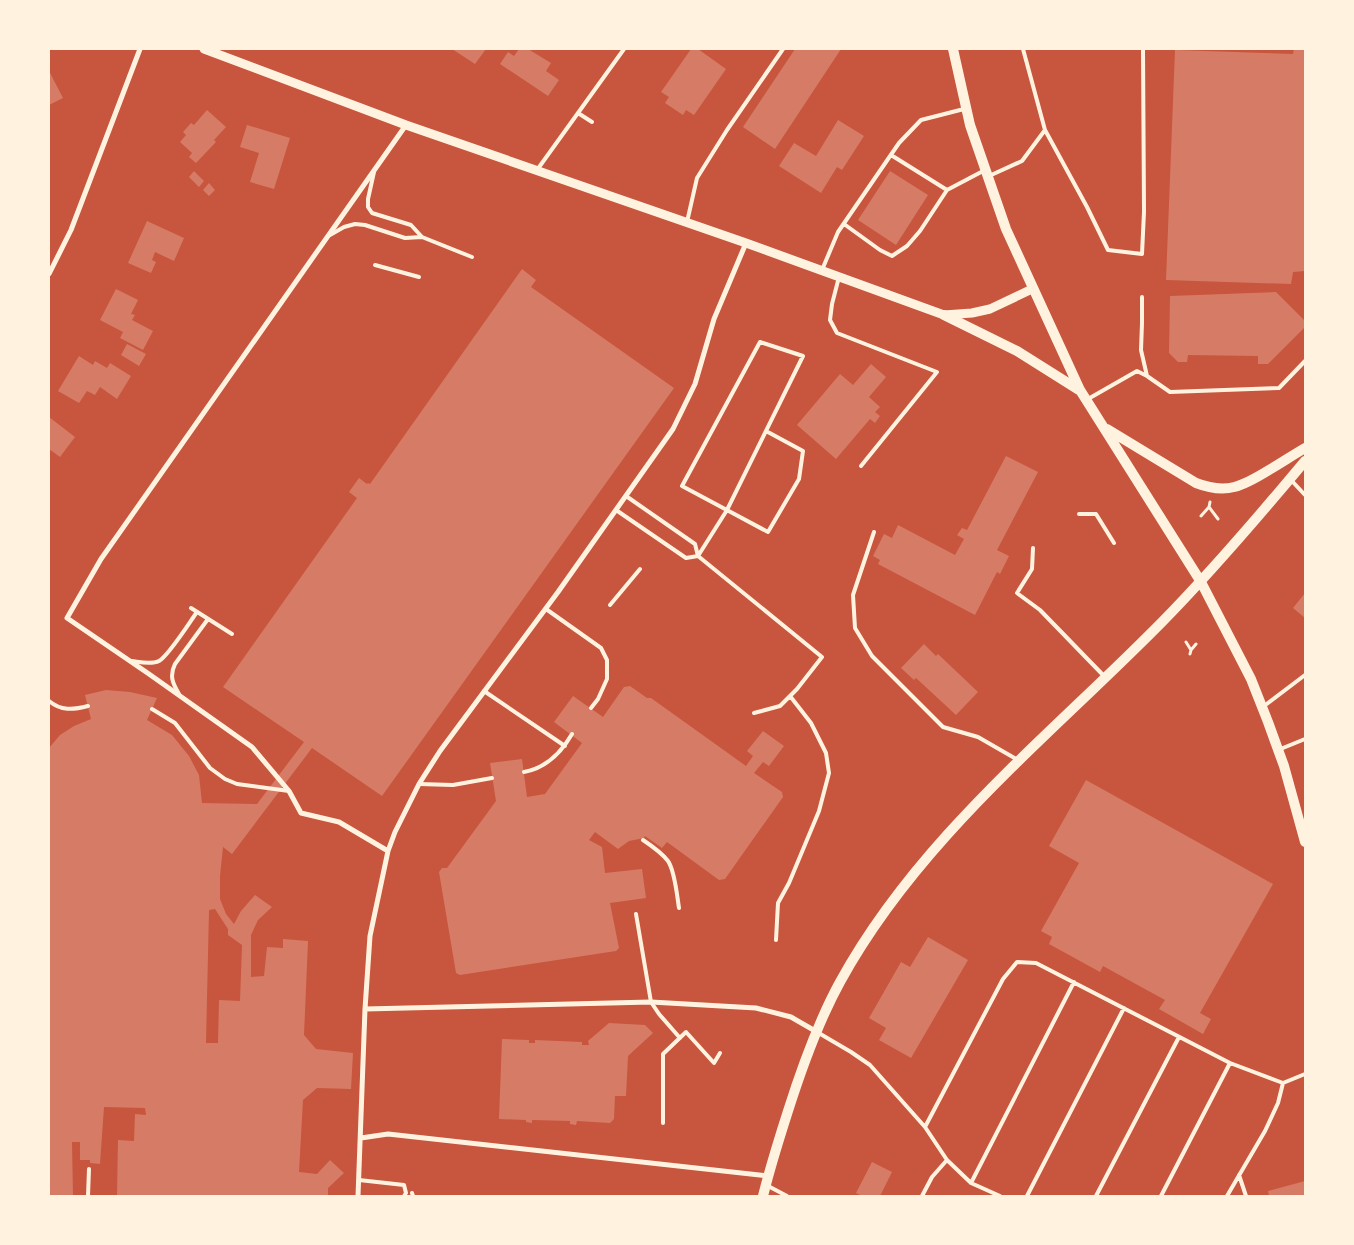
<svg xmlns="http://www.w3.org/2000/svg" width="1354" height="1245" viewBox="0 0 1354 1245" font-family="'Zilla Slab',serif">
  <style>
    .building { fill: #d67c66; fill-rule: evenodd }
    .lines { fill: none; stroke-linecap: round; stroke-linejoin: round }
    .path { stroke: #fff3e0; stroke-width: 3 }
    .service { stroke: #fff3e0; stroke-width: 4 }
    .minor { stroke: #fff3e0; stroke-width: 5 }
    .tertiary { stroke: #fff3e0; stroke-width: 9 }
    .secondary { stroke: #fff3e0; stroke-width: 10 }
  </style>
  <rect width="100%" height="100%" fill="#c8553d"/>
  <path class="building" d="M452,49H486L475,64Z
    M519,49H528L551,63L546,71L559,80L548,96L500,64L508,52L514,56Z
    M691,49H698L726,69L694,115L686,110L683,115L665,103L669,97L661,92Z
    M795,49H841L775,149L743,127Z
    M1294,49H1305V271L1293,272L1291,284L1166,280L1175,50L1293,54Z
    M49,71L63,98L49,105Z
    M207,110L226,127L214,140L216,142L196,163L189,157L192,153L180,142L186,135L183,132L191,123L194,125Z
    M838,120L864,136L842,170L837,167L821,193L779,166L794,143L816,156Z
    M247,125L290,138L274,189L250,182L259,153L240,147Z
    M194,171L204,181L199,187L189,177Z
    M890,171L928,195L896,245L858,220Z
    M209,183L215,190L209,196L203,190Z
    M147,221L184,238L174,261L155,252L152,260L156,262L151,273L128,263Z
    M522,269L536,280L531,287L674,388L382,796L312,748L232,854L223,847L220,876V899L226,914L234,924L241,911L255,895L272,907L258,920L251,935V977L264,976L267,947L283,948V939L308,941L304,1035L316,1049L353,1053L351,1089L317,1088L303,1100L299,1172L317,1174L330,1160L344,1173L328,1188V1196H117L118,1140L134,1141L135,1114L146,1115L145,1108L104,1107L100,1164L90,1163V1160H80V1142H72L73,1196H49V748L60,735L74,726L91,719L85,695L106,690L130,692L157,698L147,720L172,735L189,756L199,775L202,803L257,804L304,742L223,687L357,498L349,492L359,478L367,484L368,483L370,484ZM215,909L228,929V935L242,945L240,1001L219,1000L218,1043H206L209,910Z
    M116,289L138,300L131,314L135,315L132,320L153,331L143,350L120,338L123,332L100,320Z
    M1276,292L1305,321V327L1268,364H1258V356L1188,355L1187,362H1178L1169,353L1170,296Z
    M127,344L146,354L139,366L121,355Z
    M79,356L93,365L95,361L107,368L110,363L131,376L117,399L100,387L95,395L87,391L79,403L58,391Z
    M871,364L886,377L869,397L880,407L875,412L880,416L875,423L870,419L836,459L797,425L840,374L853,385Z
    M49,417L75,437L60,457L49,449Z
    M1006,456L1038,472L997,550L1009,556L1000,574L997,572L975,615L878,564L880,560L873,556L884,534L892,538L898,525L955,555L964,539L957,535L962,528L967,530Z
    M1305,593V618L1293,608Z
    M924,644L936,656L938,654L978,692L956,715L916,678L914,680L901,668Z
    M630,686L647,698H651L746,766L753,756L747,751L763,731L784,746L769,766L763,762L754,773L782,792L783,797L725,879L719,880L667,842L662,848L645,836L644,838L629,841L618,849L595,832L589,840L602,847L605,873L642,869L646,898L610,903L619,948L616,951L460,975L456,973L439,872L442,868H447L496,801L490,763L522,759L527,797L545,794L582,743L554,722L573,696L603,717L624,687Z
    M1086,780L1273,884L1200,1013L1211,1019L1203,1034L1159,1009L1165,1000L1103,966L1100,972L1049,944L1052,937L1041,931L1079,863L1049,846Z
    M928,937L968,960L911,1058L879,1040L886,1028L869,1018L901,962L910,967Z
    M609,1023L645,1025L653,1033L628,1056L626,1096H615L614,1119L610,1123L577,1121L576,1125L570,1124V1121L532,1120V1123L526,1122V1120L499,1119L502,1039L529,1040V1043H535V1040L582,1042V1045H589L588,1041Z
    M872,1162L892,1172L880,1196H862L856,1193Z
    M1305,1181V1196H1269L1268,1191Z"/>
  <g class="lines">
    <path class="path" d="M1210,502L1209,507L1218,519
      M1201,516L1209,507
      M1186,642L1191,650L1190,654
      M1191,650L1196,644"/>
    <path class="service" d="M1023,49L1045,130L1087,207L1108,250L1142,254L1144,212L1143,49
      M578,113L592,122
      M891,155L947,190
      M537,170L624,49
      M989,176L1022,161L1045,130
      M687,222L697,178L727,130L783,49
      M844,224L880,250L892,256L907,246L920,231L947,190L985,170
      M330,235L344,227L355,224L365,225L405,238L422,237L411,225L372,213L368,207V199L374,172
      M422,237L472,257
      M375,265L419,277
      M822,270L838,232L899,143L921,120L964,109
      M839,277L832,304L830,320L837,333L937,372L861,466
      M1142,297V323L1141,350L1147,376
      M1088,399L1137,371L1147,376L1170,392L1279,388L1305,361
      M1291,480L1305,495
      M626,496L695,544L698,556L822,657L797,689L780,706L754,713
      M616,510L686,558L698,556L727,510L803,356L760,342L682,486L768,532L799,479L803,451L766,431
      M1079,514H1096L1114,543
      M874,532L853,595L855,628L872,656L943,727L978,737L1018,760
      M1033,548L1032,569L1017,593L1040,610L1104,676
      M610,605L640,569
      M191,608L232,634
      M546,609L601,648L607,660V679L598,699L591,708
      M132,661C140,662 151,665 159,661C169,655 189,623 197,612
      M484,691L565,746
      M179,694C173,684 169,676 175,664L208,619
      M49,701C61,711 73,710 88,706
      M1264,706L1305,675
      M152,709L175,723L210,768L225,779L237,784L289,791
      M1278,750L1305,739
      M524,772C546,768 561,753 572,734
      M419,784L453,785L492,778
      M643,840C652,846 661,852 668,861C675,871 677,896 679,908
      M636,914L651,1002L659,1014L680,1038
      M776,940L778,903L789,883L819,811L829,773L826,753L811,723L790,696
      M817,1032L851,1052L870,1065L925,1127
      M663,1123V1054L686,1032L714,1063L720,1053
      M1239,1175L1246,1196
      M359,1180L404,1185L406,1193L404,1196
      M971,1183L1074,982
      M768,1186L787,1196
      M412,1193L413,1196
      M88,1196L89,1169
      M922,1196L932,1177L947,1160
      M1000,1196L971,1183L947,1160L925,1127L1003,979L1017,962L1036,963L1230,1063L1283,1083L1305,1074
      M1027,1196L1124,1008
      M1096,1196L1179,1037
      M1161,1196L1230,1063
      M1227,1196L1265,1131L1278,1103L1283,1083"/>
    <path class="minor" d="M49,274L71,230L140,49
      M388,851L339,822L301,813L289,791L252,747L149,674L67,618L101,559L406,125
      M365,1009L651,1002L756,1008L791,1017L817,1032
      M361,1138L388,1134L768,1176
      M358,1196L365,1009L370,936L388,851L395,832L419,784L440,751L558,592L673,429L695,384L714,319L746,243"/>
    <path class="tertiary" d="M204,49L406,125L746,243L944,315L972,313L990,309L1032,289"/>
    <path class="secondary" d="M953,49L970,125L1006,229L1080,390L1201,582L1251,679L1268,722L1284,766L1305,842
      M944,315L1017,351L1079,390
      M1107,429L1196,483C1227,495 1243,486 1269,470C1281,463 1293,455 1305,448
      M763,1196C770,1168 779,1139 788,1111C802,1067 818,1022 840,982C919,838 1050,736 1163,621C1213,570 1259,516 1305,461"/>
  </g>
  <rect width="1354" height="1245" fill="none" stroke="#fff3e0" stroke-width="100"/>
</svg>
